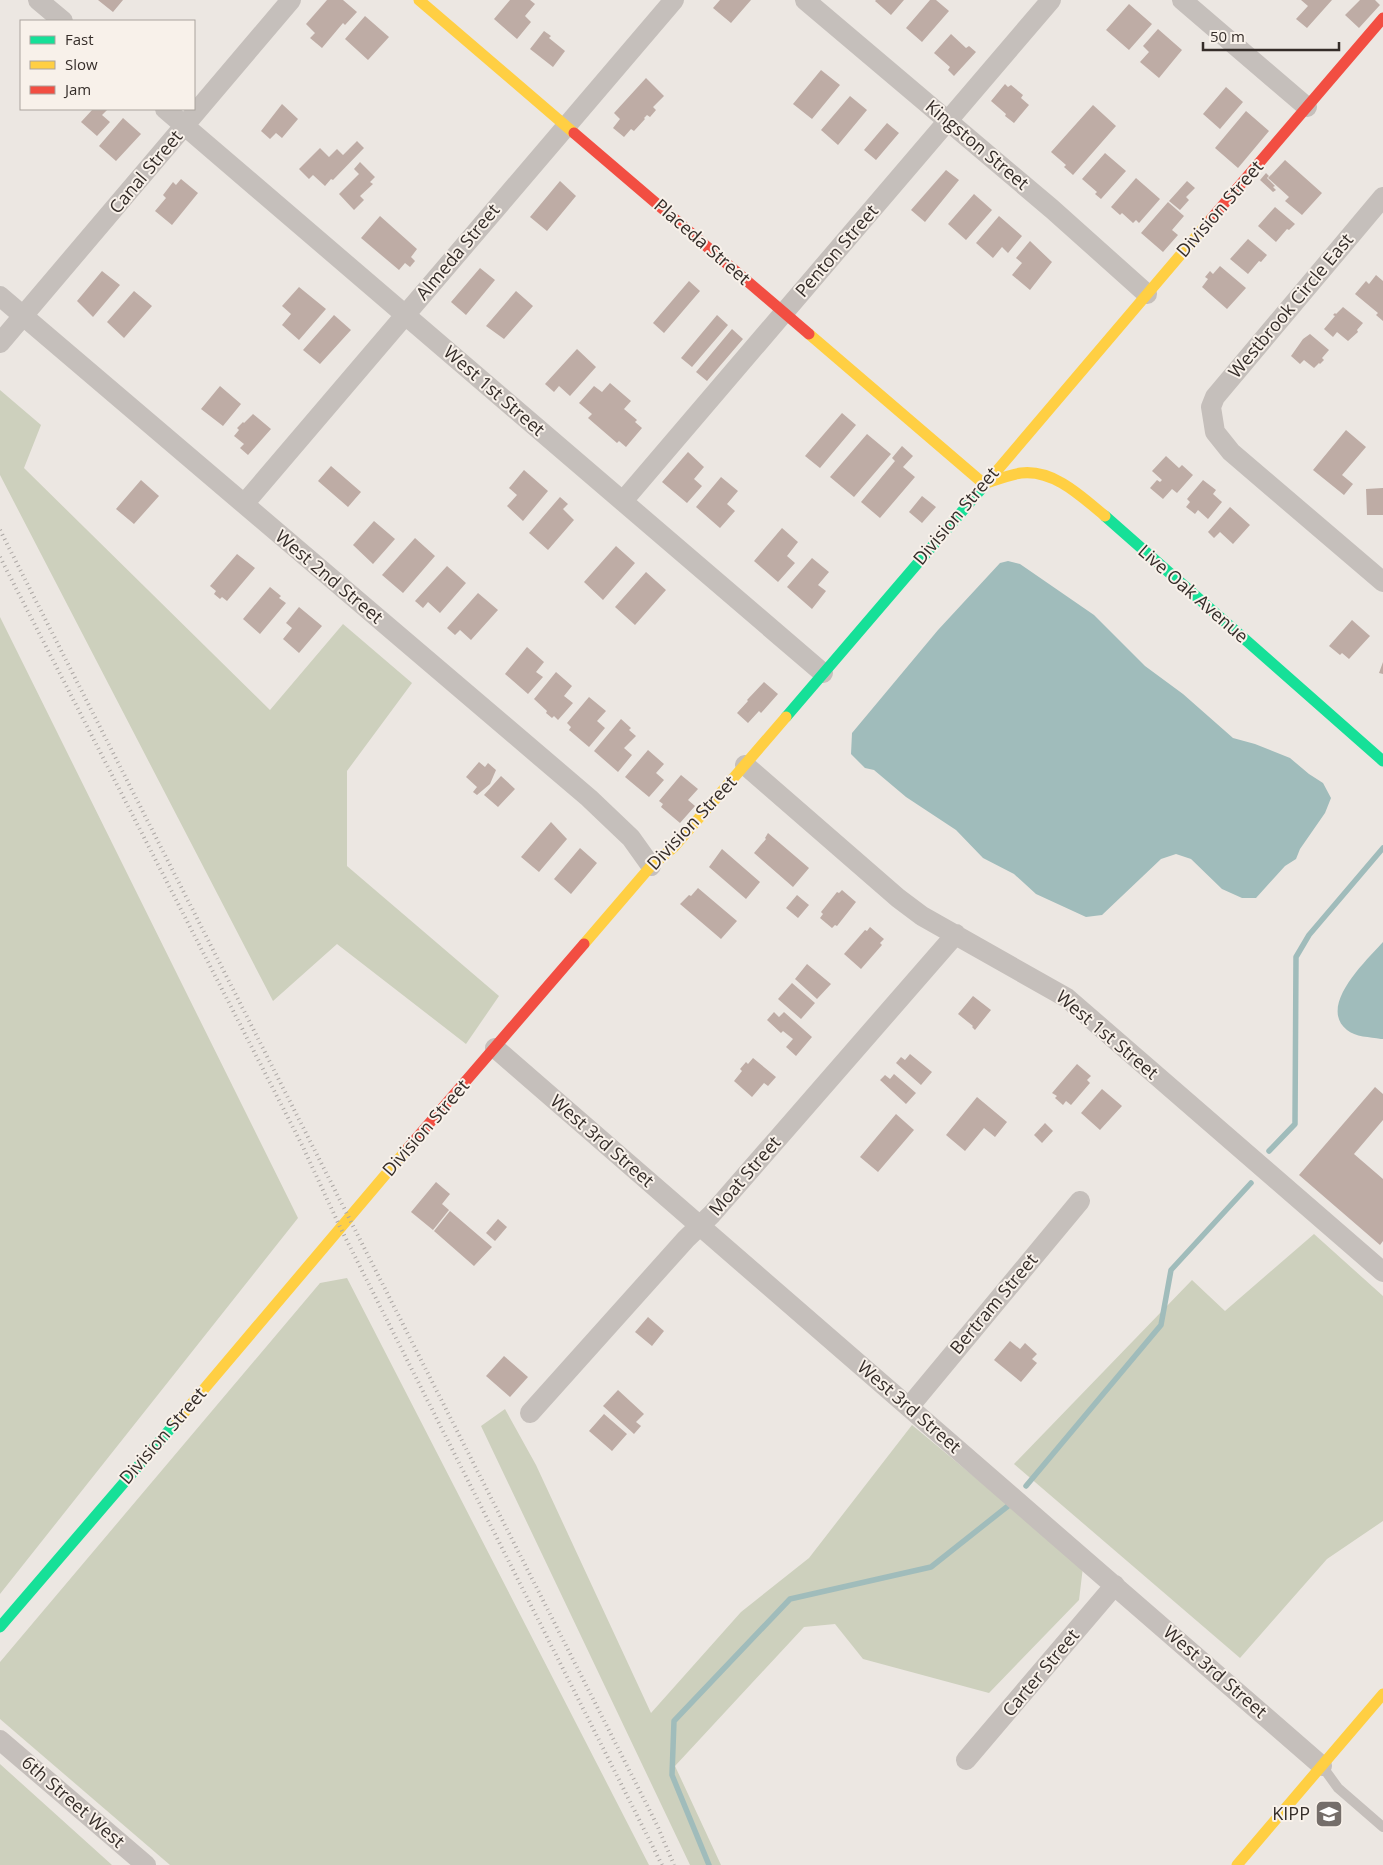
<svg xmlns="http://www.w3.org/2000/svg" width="1383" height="1865" viewBox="0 0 1383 1865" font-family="'Open Sans',sans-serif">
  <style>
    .green { fill: #cdd0bd }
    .water { fill: #a0bcbb }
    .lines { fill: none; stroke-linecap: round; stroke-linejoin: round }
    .stream { stroke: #a0bcbb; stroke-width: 5.5 }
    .building { fill: #beaca5 }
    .lane { stroke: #c5bfbb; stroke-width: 10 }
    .street { stroke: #c5bfbb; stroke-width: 20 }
    .fast { stroke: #16e098; stroke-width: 11 }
    .slow { stroke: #ffcf43; stroke-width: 11 }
    .jam { stroke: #f24e42; stroke-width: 11 }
    .rail { stroke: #ada8a5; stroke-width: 4; stroke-dasharray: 1 4; stroke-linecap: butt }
    .labels { text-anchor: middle; stroke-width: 4; stroke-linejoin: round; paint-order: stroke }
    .street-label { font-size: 18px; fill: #352d29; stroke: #f8f1ea }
    .poi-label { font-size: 18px; fill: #352d29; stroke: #f8f1ea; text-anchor: end }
  </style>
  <rect width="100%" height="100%" fill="#ece7e2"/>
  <path class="green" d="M0,390L41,425L24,468L270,710L343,624L412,683L347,771V866L499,996L466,1044L337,944L273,1001L0,475Z
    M0,617L298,1218L0,1594Z
    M1314,1234L1383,1296V1521L1327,1559L1240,1658L1014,1464L1192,1280L1225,1311Z
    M347,1278L649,1865H170L0,1719V1662L320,1283Z
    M505,1409L536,1465L651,1713L741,1612L809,1558L912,1425L1083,1567L1079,1600L989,1693L863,1659L835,1624L804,1627L675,1766L721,1865H690L481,1426Z
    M0,1764L112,1865H0Z"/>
  <path class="water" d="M1008,561L1020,564L1094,615L1145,666L1183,694L1233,738L1255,744L1290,758L1309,774L1323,783L1331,798L1325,813L1300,849L1296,859L1285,866L1256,898H1242L1222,889L1191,859L1176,854L1161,859L1102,915L1086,917L1036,894L1014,874L983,858L956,830L906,797L874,770L865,768L851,754L852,733L938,630L1000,563Z
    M1383,942V1039H1381C1370,1037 1355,1037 1347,1030C1317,1006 1367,960 1383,942Z"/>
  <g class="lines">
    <path class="stream" d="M1269,1151L1295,1124L1296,957L1309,935L1383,848
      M1026,1486L1161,1325L1171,1270L1251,1183
      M709,1865L672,1775L674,1721L790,1599L931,1567L1008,1506"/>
  </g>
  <path class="building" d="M98,0H123L113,12Z
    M327,0H343L357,12L345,25L343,23L322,48L310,38L315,33L306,24Z
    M510,0H530L535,4L525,16L531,22L517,39L494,19Z
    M720,0H751L731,23L713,8Z
    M876,0H904L891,15L875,1Z
    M930,0H936L949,11L922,42L906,28Z
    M1301,0H1332L1307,28L1296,19L1308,6Z
    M1360,0H1375L1380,5L1359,28L1345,15Z
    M1129,4L1152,24L1129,50L1106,30Z
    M365,16L389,37L368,60L345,39Z
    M1158,29L1182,50L1159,78L1140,62L1149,52L1143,46Z
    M544,31L551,36L549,38L565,51L553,67L530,49Z
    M951,34L966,48L969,46L976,52L954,76L948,70L950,67L934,53Z
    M821,70L840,85L812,119L793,104Z
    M646,78L664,96L653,107L656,110L650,117L647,115L644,118L645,119L634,131L631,129L624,137L613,128L620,119L614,113Z
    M1005,84L1008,87L1011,85L1023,95L1021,98L1029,105L1014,123L1005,116L1006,114L991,101Z
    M1226,87L1243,102L1220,129L1203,114Z
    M850,96L867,110L838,145L821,130Z
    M282,104L298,119L282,138L276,133L270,139L261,131Z
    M1093,105L1116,126L1073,175L1064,167L1066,165L1051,152Z
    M93,109H108L102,115L110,122L97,136L81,122Z
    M1246,111L1269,131L1238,168L1215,148Z
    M123,118L141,134L116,161L99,146Z
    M887,123L899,133L876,160L864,150Z
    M357,141L364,148L333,180L331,179L325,186L313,175L309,179L299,169L320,148L329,157L337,149L343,155Z
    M1105,153L1126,171L1101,199L1095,194L1097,192L1082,179Z
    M1285,160L1322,193L1302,215L1285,201L1289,197L1268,178Z
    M360,162L375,177L370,182L373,184L360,196L364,200L354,210L339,194L359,174L354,169Z
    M946,170L959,180L925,222L911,210Z
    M1266,173L1269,176L1267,178L1275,186L1273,187L1276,190L1273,192L1260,180Z
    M1136,178L1160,199L1139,223L1136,220L1133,223L1122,213L1120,215L1111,207Z
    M181,179L198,193L172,225L155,211L166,198L163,195L173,182L176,185Z
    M560,181L576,196L547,231L530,217Z
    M1187,181L1195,188L1186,197L1189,200L1180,210L1169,201Z
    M974,194L992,210L966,240L948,224Z
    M1168,202L1184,216L1172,230L1178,235L1163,252L1141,233Z
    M1275,207L1295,224L1289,230L1287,229L1276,242L1258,226Z
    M380,216L417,249L411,257L415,261L410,267L405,263L399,270L361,238Z
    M999,216L1022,236L1008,253L1002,247L993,258L976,243Z
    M1248,239L1267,255L1261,262L1259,261L1248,274L1230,259Z
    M1030,241L1052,262L1030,290L1012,275L1022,263L1016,258Z
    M1220,266L1246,288L1227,309L1202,287L1208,279L1205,277L1210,271L1213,274Z
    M480,268L495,280L466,315L451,302Z
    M102,271L120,285L93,317L77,301Z
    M1376,275L1383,281V321L1376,315L1378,313L1355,294L1366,281L1369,284Z
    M689,281L700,291L664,333L653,323Z
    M299,287L326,309L299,340L282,325L291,314L282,306Z
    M134,291L152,306L124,338L107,322Z
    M516,291L533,306L504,339L486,326Z
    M1343,307L1363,323L1357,330L1358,332L1348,341L1337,332L1333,337L1324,329L1335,316L1333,315L1335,313L1336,314Z
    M334,315L351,330L320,364L303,350Z
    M717,315L728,325L692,367L681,358Z
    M732,329L743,339L707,381L696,372Z
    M1310,334L1329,350L1322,358L1324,360L1320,364L1319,363L1314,368L1304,360L1300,364L1291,356L1303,339Z
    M577,349L596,367L570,396L559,386L554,392L545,384Z
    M610,383L631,401L624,409L637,420L635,422L642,428L626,447L619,441L617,443L588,418L592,414L579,403L594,386L602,392Z
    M220,386L241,404L223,426L201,409Z
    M842,413L856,425L820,468L805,456Z
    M253,414L271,429L248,455L240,448L244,444L234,436L239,430L237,428L243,422L244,423Z
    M1346,430L1366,447L1342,475L1353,484L1344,495L1313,470Z
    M867,434L891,454L854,497L830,477Z
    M902,446L913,456L903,467L915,477L880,518L861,502L895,461L892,458Z
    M688,452L704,467L694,479L702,486L687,503L662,482Z
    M1166,456L1179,468L1182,465L1193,475L1177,493L1172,489L1163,499L1150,488L1157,480L1160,482L1162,480L1152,471Z
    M331,466L361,492L348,507L318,481Z
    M524,470L548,491L523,521L507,506L517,495L509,488Z
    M721,477L738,491L727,504L735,511L720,528L696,507Z
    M141,480L159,496L134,524L116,509Z
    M1203,480L1216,490L1213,494L1222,502L1208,519L1198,510L1195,514L1186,507L1190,502L1187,499Z
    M1383,488V515H1367L1366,489Z
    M922,496L936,507L922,523L909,512Z
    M560,497L568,504L563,509L574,520L548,550L529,533Z
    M1230,507L1250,525L1233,544L1220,532L1214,538L1208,532Z
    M374,521L395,539L373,564L353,545Z
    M782,528L798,542L787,556L795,563L778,582L754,561Z
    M415,538L435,556L403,593L382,575Z
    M616,546L635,563L603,600L584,582Z
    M237,554L255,568L227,601L222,597L220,599L214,594L216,591L210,586Z
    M812,558L829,572L818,585L826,591L812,609L787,587Z
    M447,566L466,583L440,613L428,602L423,608L415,601Z
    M646,572L666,590L635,625L615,607Z
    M270,587L281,596L279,598L286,603L260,634L243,619Z
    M478,593L498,610L471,640L460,630L455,635L447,628Z
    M299,607L322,626L299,653L283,639L292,628L286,623Z
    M1352,620L1370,636L1349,659L1342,653L1340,655L1329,646Z
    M527,647L544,662L536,672L543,677L528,694L505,674Z
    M1383,662V674L1379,673Z
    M556,672L572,686L564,696L573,703L558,720L554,716L552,718L546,713L547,711L534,699Z
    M764,682L778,694L761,713L759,711L748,723L737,713L748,701L747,700Z
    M589,697L606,711L597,721L605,728L589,747L569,730L571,727L567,723Z
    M621,719L631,728L629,730L636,736L624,748L632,755L618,772L594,751Z
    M648,750L664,764L656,773L664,780L649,797L625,777Z
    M479,762L485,767L488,763L496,770L490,784L477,795L473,792L477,787L466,777Z
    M681,775L698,789L688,800L695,806L680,823L661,807L663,804L659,801Z
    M501,776L515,789L498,807L484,795Z
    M551,822L567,839L539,872L521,857Z
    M768,833L809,868L793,887L754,853L766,839L765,838Z
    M580,848L597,863L571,894L554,879Z
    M722,849L760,882L746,899L709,867Z
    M698,888L737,921L721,939L680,904L689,895L691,896Z
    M842,890L856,902L837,926L835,925L832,928L820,918L823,914L821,912L837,892L839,893Z
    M797,895L809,905L798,918L786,908Z
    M870,927L884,939L880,943L882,945L861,969L844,954L865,930L867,931Z
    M807,964L831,984L817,999L795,979Z
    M792,983L815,1003L801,1019L778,999Z
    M973,996L991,1010L975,1030L972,1027L973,1026L958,1014Z
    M774,1012L779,1017L784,1012L812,1037L796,1056L786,1047L793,1039L783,1031L781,1033L767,1020Z
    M910,1054L932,1072L921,1085L896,1063L901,1057L905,1060Z
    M753,1058L776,1077L768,1086L764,1083L752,1097L734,1081L742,1071L740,1069L746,1062L748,1064Z
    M1077,1064L1091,1076L1087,1080L1090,1083L1071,1105L1066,1101L1063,1105L1055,1098L1057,1096L1052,1093Z
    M894,1074L916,1093L906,1104L880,1080L885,1075L890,1079Z
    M1375,1087L1383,1094V1120L1354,1154L1383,1179V1241L1380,1245L1299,1175Z
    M1102,1089L1122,1106L1100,1130L1081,1113Z
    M977,1097L1007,1122L995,1137L984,1128L965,1151L946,1135Z
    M896,1114L914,1130L878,1172L860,1157Z
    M1045,1123L1053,1131L1042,1143L1034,1135Z
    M436,1182L450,1194L442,1204L449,1210L433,1230L411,1212Z
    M450,1211L492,1247L474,1266L434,1231Z
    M498,1219L507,1227L495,1241L486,1233Z
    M648,1317L664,1331L652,1346L635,1332Z
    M1010,1341L1020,1349L1025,1343L1037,1354L1032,1359L1037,1363L1021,1382L994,1360Z
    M504,1356L528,1377L510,1397L486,1376Z
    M618,1390L644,1414L636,1422L641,1426L634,1434L603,1406Z
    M604,1414L627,1434L612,1451L589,1431Z"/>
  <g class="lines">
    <path class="lane" d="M1322,1766L1338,1788L1383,1827"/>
    <path class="street" d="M38,0L63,21
      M805,0L1052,209L1147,294
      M1182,0L1307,107
      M165,109L823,673
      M1383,197L1215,397L1211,407L1215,432L1231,452L1383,582
      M0,296L589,798L631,838L651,866
      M0,343L291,0
      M623,501L1051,0
      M244,504L674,0
      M745,765L898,898L922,916L1067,998L1383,1272
      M495,1048L1322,1766
      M909,1407L1080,1201
      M530,1413L686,1239L712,1214L956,934
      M0,1740L146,1865
      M966,1760L1115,1585"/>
    <path class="fast" d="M1105,516L1383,761
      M786,717L989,480
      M0,1627L177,1421"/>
    <path class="slow" d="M419,0L574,133
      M809,334L984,484C996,480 1008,475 1021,473C1054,469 1082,497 1105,516
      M989,480L1211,219
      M584,944L651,866L674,847L786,717
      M177,1421L408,1148
      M1237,1865L1383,1694"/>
    <path class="jam" d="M574,133L809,334
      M1211,219L1383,18
      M408,1148L584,944"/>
    <path class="rail" d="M0,530L657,1825L674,1865
      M0,557L302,1145L340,1227L662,1865"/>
  </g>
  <defs>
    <g id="school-square" transform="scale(1.4375)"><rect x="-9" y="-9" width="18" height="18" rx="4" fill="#756e6a" stroke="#f8f1ea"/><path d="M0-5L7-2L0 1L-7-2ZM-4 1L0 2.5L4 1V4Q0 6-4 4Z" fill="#fff"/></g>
  </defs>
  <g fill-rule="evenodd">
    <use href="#school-square" x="1329" y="1814"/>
  </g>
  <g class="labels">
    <g class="street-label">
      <text transform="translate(977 145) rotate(40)" y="6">Kingston Street</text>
      <text transform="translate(146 172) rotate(-50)" y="6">Canal Street</text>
      <text transform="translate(1220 209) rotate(-49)" y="6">Division Street</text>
      <text transform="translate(702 242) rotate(41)" y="6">Placeda Street</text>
      <text transform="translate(837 251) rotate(-49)" y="6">Penton Street</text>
      <text transform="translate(458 252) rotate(-50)" y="6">Almeda Street</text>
      <text transform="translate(1291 306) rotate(-50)" y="6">Westbrook Circle East</text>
      <text transform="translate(494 391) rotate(41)" y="6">West 1st Street</text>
      <text transform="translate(956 516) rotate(-50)" y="6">Division Street</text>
      <text transform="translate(329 577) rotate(40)" y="6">West 2nd Street</text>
      <text transform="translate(1193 594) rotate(41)" y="6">Live Oak Avenue</text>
      <text transform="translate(692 823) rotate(-47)" y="6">Division Street</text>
      <text transform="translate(1107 1035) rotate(40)" y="6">West 1st Street</text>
      <text transform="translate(426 1128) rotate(-49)" y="6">Division Street</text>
      <text transform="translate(602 1141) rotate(41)" y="6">West 3rd Street</text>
      <text transform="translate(745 1176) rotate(-49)" y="6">Moat Street</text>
      <text transform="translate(994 1304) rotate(-50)" y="6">Bertram Street</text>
      <text transform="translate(909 1407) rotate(41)" y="6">West 3rd Street</text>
      <text transform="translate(163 1436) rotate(-49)" y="6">Division Street</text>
      <text transform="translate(1215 1672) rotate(41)" y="6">West 3rd Street</text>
      <text transform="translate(1041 1673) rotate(-50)" y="6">Carter Street</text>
      <text transform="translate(73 1802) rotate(41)" y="6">6th Street West</text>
    </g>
    <g class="poi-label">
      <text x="1310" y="1820">KIPP</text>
    </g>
  </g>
  <rect x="20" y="20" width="175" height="90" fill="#f8f1ea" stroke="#aaa39d"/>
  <rect x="30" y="36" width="25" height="8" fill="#16e098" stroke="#aaa39d"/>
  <text x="65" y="45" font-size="15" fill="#352d29">Fast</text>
  <rect x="30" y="61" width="25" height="8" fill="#ffcf43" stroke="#aaa39d"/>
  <text x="65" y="70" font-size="15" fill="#352d29">Slow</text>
  <rect x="30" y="86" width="25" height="8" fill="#f24e42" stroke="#aaa39d"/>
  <text x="65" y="95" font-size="15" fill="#352d29">Jam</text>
  <path d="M1203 42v8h136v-8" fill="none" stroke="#352d29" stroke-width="2.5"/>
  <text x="1210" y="42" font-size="15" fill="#352d29" stroke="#f8f1ea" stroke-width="4" paint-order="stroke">50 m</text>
</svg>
